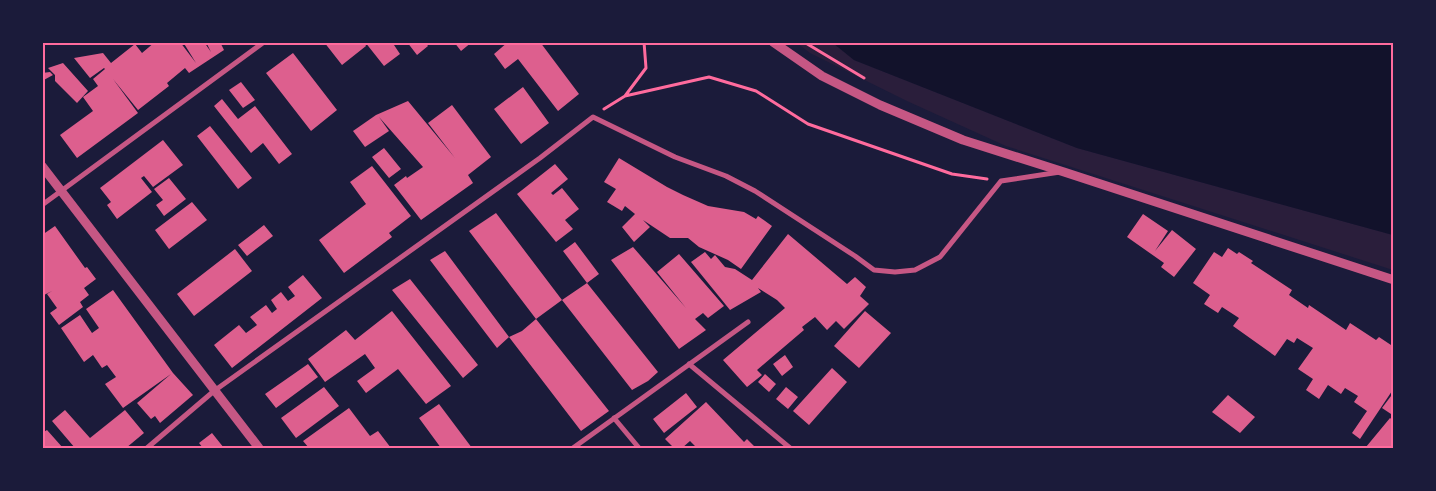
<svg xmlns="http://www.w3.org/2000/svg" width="1436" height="491" viewBox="0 0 1436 491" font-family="Poppins,sans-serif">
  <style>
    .green { fill: #2a1e3b }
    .water { fill: #12122b }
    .building { fill: #dd5f8e }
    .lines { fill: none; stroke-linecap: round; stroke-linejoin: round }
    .path { stroke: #ff6b9d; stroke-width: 3 }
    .minor { stroke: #c65784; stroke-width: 5 }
    .tertiary { stroke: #c65784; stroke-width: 9 }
    .neatline { fill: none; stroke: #ff6b9d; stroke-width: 2 }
  </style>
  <rect width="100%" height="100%" fill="#1b1b3a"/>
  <path class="green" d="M797,43H833L854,60L1077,148L1393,235V270L1006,146L907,101L810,53Z"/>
  <path class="water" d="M833,43H1393V235L1077,148L854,60Z"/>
  <path class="building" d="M155,42H165L167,45L171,42H180L196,63L183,42H204L211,52L206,42H220L224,50L189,73L185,68L167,83L169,86L138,110L113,79L138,113L77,158L60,135L93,111L83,97L98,86L93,79L105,69L104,68L90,78L74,58L103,53L111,63L135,44L142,53Z
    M324,42H364L366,46L342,65Z
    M365,42H392L400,54L384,66Z
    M407,42H425L428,46L417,55Z
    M454,42H472L461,51Z
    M508,42H540L579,94L558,111L518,59L505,69L494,54Z
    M293,53L337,110L311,131L266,73Z
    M63,63L88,91L77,103L55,81V75L48,68Z
    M50,72L53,75L42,81V73Z
    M241,82L255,100L243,108L229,90Z
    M523,87L549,123L521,144L494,109Z
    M222,99L238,119L255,106L292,154L279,164L263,143L251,153L214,106Z
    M408,101L455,158L428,123L452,105L491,157L468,175L473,183L421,220L394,185L406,176L407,178L423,167L379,117L389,131L365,147L353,131L376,115Z
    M210,126L252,178L238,189L197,136Z
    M163,140L183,165L153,187L144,176L141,178L152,192L117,219L107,205L111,202L100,188Z
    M384,148L401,169L389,178L372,157Z
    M619,158L667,187L683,195L708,206L744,212L756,219L758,216L772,226L741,269L728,260L699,247L688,238H670L643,220L650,227L634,242L622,227L635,214L625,206L622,211L607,202L616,189L604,182Z
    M555,164L568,179L551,193L553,195L562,188L579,209L565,220L573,229L556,242L517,194Z
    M372,166L411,216L389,233L392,237L344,273L319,240L366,204L350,182Z
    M169,178L186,199L164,216L156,205L163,200L154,189Z
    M192,202L207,220L169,249L155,230Z
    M496,213L562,300L536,319L469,231Z
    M1143,214L1168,231L1155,251L1172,230L1196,249L1174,277L1161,267L1164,263L1127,237Z
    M264,225L273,236L247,256L238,245Z
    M55,226L85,268L87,267L96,279L84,288L89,295L80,302L83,307L59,325L50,313L57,308L47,294L52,291L42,296V235Z
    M788,234L847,284L855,277L866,287L860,296L869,304L844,329L836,321L827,330L815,317L802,327L804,330L757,370L762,375L747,387L723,360L785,308L777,300L758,288L761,292L730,310L691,262L705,252L711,259L715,255L725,267L735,269L752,280Z
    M575,242L599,274L587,283L563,251Z
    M633,247L686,308L657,272L679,254L724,306L708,318L703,313L695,319L706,330L679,349L611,260Z
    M1228,248L1237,254L1239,252L1253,261L1251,263L1292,290L1289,295L1308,308L1309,305L1346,330L1350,323L1376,340L1379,337L1394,347V388L1360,439L1352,433L1367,411L1354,402L1358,396L1345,388L1341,394L1328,385L1319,399L1306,390L1313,379L1298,369L1313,348L1297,338L1294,343L1287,339L1275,356L1233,326L1239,318L1222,307L1218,313L1204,304L1210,295L1193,283L1214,252L1222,257Z
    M235,249L252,271L194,316L177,294Z
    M445,251L509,337L497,348L430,260Z
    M303,275L322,298L232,368L214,345L239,325L246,333L257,325L250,317L266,305L272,313L277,309L271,300L281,292L288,301L295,296L288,287Z
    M410,279L478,365L463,378L392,290Z
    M587,283L658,372L648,381L632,390L562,300Z
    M113,290L173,373L193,395L160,423L155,416L151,419L137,403L171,374L123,408L105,384L116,377L107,365L102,368L93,355L84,362L61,328L80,315L92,333L99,328L86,309Z
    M392,311L451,386L426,404L398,369L366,393L357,381L375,368L365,354L325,382L308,359L346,330L355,340Z
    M865,311L891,333L859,368L834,346Z
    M536,319L609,411L581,431L509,337L522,331Z
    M785,355L793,367L782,376L773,364Z
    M308,364L318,377L276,408L265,394Z
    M832,368L847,382L809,425L793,411Z
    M765,374L776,384L769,392L758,382Z
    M324,387L339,406L296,438L281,418Z
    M786,387L798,397L788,409L776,399Z
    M1394,392V416L1382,408Z
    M686,393L697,407L664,433L653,419Z
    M1228,395L1255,417L1240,433L1212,412Z
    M706,402L744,442L747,439L756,448H697L690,441L682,448H674L665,439Z
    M439,404L472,448H454L452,446L448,448H441L419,418Z
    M349,408L370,436L378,431L391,448H309L303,441Z
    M65,410L90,438L125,410L144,433L126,448H75L52,421Z
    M1390,418L1394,421V448H1367L1366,447Z
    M47,430L63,448H42V433Z
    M212,433L224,448H203L199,443Z"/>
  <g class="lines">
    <path class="path" d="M804,42L864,78
      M625,96L709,77L756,91L808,124L952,174L987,179
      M604,109L625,96L646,68L644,42"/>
    <path class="minor" d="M42,205L264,42
      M689,364L790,448
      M614,418L639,448
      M147,448L214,391L540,158L593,117L675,157L726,176L755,191L855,256L874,270L895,272L915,270L940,257L1001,181L1060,172
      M573,448L748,322"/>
    <path class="tertiary" d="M773,42L822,76L880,105L963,140L1064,172L1394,280
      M42,166L259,448"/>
  </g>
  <rect width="1436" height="491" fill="none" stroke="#1b1b3a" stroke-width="88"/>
  <rect x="44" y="44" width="1348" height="403" class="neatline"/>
</svg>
